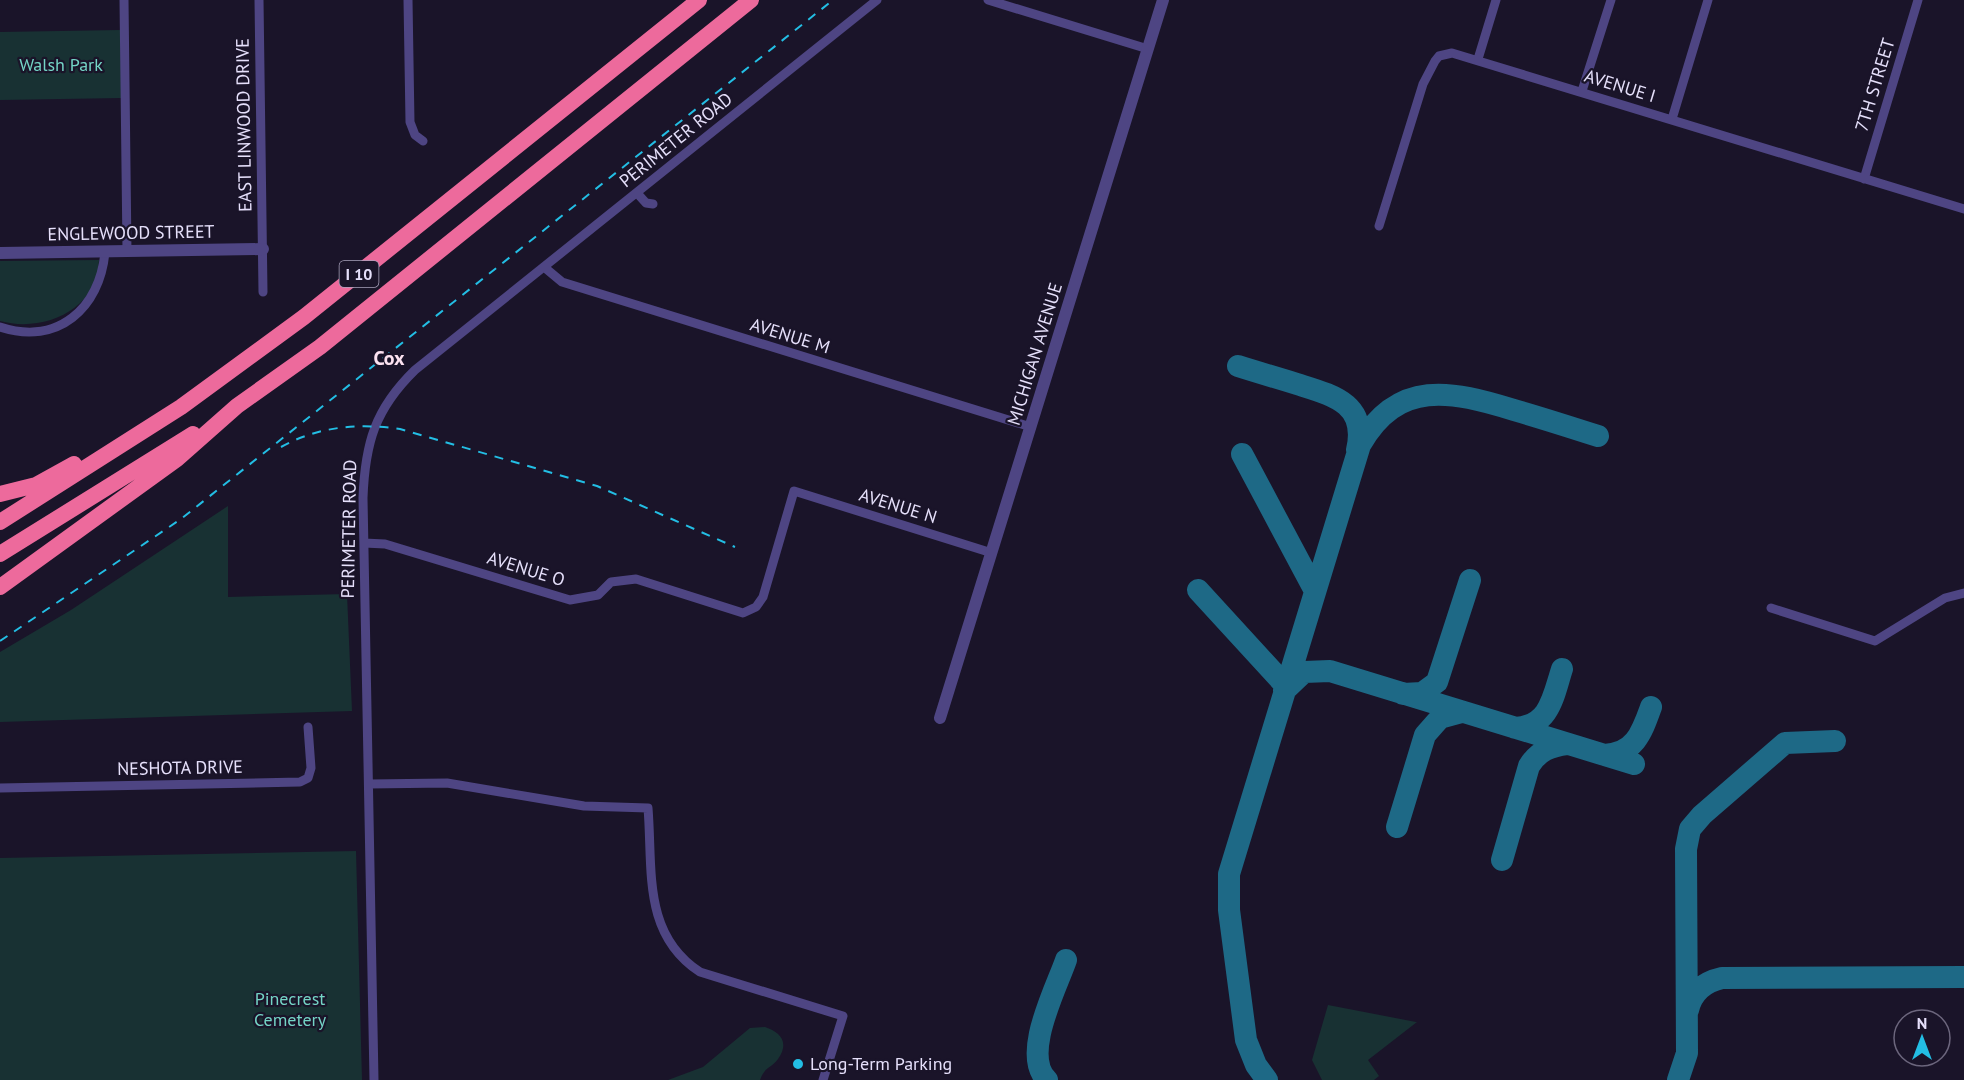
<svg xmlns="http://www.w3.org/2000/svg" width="1964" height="1080" viewBox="0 0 1964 1080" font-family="'PT Sans',sans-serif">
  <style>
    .green { fill: #183133 }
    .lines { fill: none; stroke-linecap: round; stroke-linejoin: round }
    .taxiway { stroke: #1e6986; stroke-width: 22 }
    .minor { stroke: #4e4583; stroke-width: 9 }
    .tertiary { stroke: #4e4583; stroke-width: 12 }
    .motorway { stroke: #ed6a9c; stroke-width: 16 }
    .rail { stroke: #23bee4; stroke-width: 2; stroke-dasharray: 9 8; stroke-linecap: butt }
    .poi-dot { fill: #23bee4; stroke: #1a1429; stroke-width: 2 }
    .labels { text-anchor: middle; stroke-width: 4.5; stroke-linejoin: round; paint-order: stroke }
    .shield { fill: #1a1429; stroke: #a9a3bc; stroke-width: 1.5 }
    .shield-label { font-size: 16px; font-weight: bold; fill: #e6e0fb }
    .park-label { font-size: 18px; fill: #74d4c6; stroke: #1a1429 }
    .street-label { font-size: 18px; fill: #e6e0fb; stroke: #1a1429 }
    .poi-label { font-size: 18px; fill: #e6e0fb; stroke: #1a1429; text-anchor: start }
    .neighbourhood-label { font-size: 20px; font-weight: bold; fill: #fce2f0; stroke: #1a1429 }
  </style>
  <rect width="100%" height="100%" fill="#1a1429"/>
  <path class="green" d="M120,30L122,98L0,100V32Z
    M99,260C98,310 43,333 0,321V261Z
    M228,506V597L347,594L352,711L0,722V652L71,610Z
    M356,851L362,1080H0V858Z
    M1328,1005L1416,1022H1417L1368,1060L1379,1076L1374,1080H1322L1312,1060Z
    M765,1027C780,1032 790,1042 778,1059C772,1068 765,1066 760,1080H668L703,1067L750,1028Z"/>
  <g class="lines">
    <path class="taxiway" d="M1238,366C1257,372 1277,378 1297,384C1332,395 1368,403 1357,450
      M1242,454L1314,589
      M1198,590L1285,685
      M1284,691L1304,672L1330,671L1634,764
      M1403,694L1422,693L1437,682L1470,580
      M1515,728C1550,726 1553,697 1562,669
      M1604,755C1635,754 1642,732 1651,707
      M1397,827L1425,735L1440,718L1462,712
      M1502,860L1529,766C1538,751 1551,746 1567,744
      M1688,1010C1692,992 1704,982 1722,978L1964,977
      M1047,1080C1021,1055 1056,989 1066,960
      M1267,1080L1256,1065L1246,1040L1229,910V874L1360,445C1398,378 1452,391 1514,410C1542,418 1570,427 1598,436
      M1678,1080L1687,1053L1686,849L1690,829L1702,815L1785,743L1835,741"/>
    <path class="minor" d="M124,0L127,251
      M259,0L263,292
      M408,0L410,122L415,135L423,141
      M988,0L1148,49
      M1478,59L1496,0
      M1582,91L1611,0
      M1672,119L1708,0
      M1864,179L1918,0
      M637,193L646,203L653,204
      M1379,226L1423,84L1435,61L1439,56L1452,53L1964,209
      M544,267L562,282L1031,427
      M0,327C58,346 100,308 105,252
      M364,543L385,544L570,600L598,595L611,582L636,579L743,613L756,607L763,597L794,491L992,553
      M1771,608L1875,641L1945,598L1964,593
      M369,784L447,783L584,806L648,808C653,870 642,934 700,972L843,1016L823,1080
      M0,788L300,782L308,778L311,768L308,727
      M374,1080L363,498C365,443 375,409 415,370L877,0"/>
    <path class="tertiary" d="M0,253L263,249
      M940,718L1163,0"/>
    <path class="motorway" d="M0,494L36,485L74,464
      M0,522L181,407L304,317L699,0
      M0,554L193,434
      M0,587L177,459L237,406L320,347L751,0"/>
    <path class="rail" d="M281,447C319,426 359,423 400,429L597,486L735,547
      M0,641L181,519L833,0"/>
  </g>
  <circle class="poi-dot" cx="798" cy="1064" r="6"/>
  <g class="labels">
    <rect class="shield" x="339.5" y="261" width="39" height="26" rx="4.5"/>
    <g class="shield-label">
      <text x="359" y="280">I 10</text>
    </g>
    <g class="park-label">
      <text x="61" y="71">Walsh Park</text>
      <text x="290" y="1005">Pinecrest<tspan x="290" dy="21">Cemetery</tspan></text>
    </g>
    <g class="street-label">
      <text transform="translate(1875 85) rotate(-73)" y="6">7TH STREET</text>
      <text transform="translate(1620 86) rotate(17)" y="6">AVENUE I</text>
      <text transform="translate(244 125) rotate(-91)" y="6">EAST LINWOOD DRIVE</text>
      <text transform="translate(676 140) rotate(-39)" y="6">PERIMETER ROAD</text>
      <text transform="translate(131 233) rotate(-1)" y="6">ENGLEWOOD STREET</text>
      <text transform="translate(790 336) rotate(17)" y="6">AVENUE M</text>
      <text transform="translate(1035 354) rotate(-73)" y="6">MICHIGAN AVENUE</text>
      <text transform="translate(898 506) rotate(17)" y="6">AVENUE N</text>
      <text transform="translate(349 529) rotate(-89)" y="6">PERIMETER ROAD</text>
      <text transform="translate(526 569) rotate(17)" y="6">AVENUE O</text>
      <text transform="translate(180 768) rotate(-1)" y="6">NESHOTA DRIVE</text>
    </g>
    <g class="poi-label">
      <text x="810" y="1070">Long-Term Parking</text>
    </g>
    <g class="neighbourhood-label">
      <text x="389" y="365">Cox</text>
    </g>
  </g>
  <g transform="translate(1922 1038)"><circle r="28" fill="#1a1429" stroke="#6c667d" stroke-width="1.5"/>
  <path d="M0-4.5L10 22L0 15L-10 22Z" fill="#23bee4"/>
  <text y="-9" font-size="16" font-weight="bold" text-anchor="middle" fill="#e6e0fb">N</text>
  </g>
</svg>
